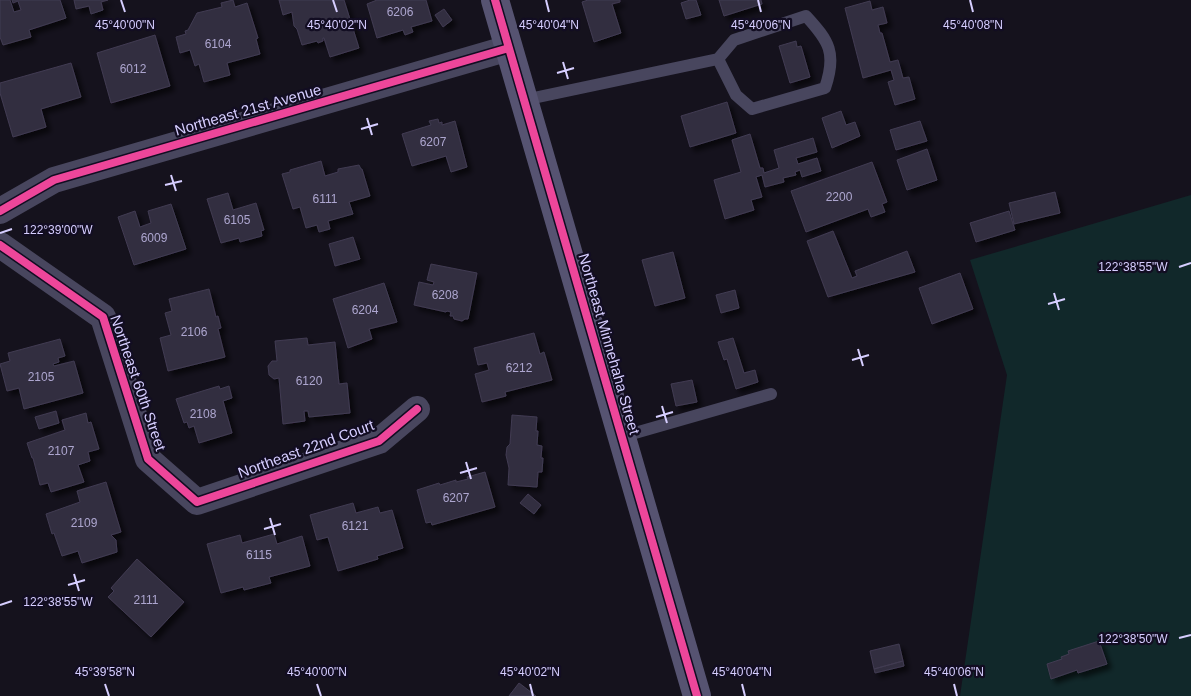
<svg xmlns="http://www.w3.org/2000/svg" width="1191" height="696" viewBox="0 0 1191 696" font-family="Arial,sans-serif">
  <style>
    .green { fill: #11282a }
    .building { fill: #332f40; stroke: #413b52; filter: url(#shadow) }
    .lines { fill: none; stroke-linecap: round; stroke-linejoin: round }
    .service { stroke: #48465e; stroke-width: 12 }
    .minor { stroke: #48465e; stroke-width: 26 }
    .secondary { stroke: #565371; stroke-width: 28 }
    .cycleway-casing { stroke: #120d22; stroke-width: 11 }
    .cycleway { stroke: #ed469a; stroke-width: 8 }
    .ticks { fill: none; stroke: #d6ceff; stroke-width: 2 }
    .labels { text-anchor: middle; stroke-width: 4.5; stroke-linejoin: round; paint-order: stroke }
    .number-label { font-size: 12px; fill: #ada6cf }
    .street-label { font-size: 15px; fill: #d6ceff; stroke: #120d22 }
    .ticks-label { font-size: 12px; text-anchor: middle; fill: #d6ceff; stroke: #120d22; stroke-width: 4.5; stroke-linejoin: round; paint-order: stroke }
  </style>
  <defs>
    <filter id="shadow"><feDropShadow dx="4.5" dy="4.5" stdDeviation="2.5" flood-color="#0009"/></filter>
  </defs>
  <rect width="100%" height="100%" fill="#15121d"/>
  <path class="green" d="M1191,195V696H960L1007,375L970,260Z"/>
  <path class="building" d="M0,0H10L14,12L21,10L18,1L13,3L12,0H60L66,18L29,30L31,37L3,45L0,37Z
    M74,0H108L101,2L103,10L91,14L89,6L76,9Z
    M233,0L235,7L247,3L258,38L256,39L260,54L227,63L230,75L204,82L199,64L195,66L190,50L180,53L176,37L186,34L185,31L188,30L197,13L222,7L221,3Z
    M279,0H344L359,48L330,57L324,38H323V41L318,43L317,41L302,45L297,29L294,26L292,12L283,15Z
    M377,0H426L432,21L411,27L413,32L405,35L403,30L377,38L367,4Z
    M588,0H620V2L612,4L621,33L594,42L582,2Z
    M690,0H696L701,15L686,19L681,3Z
    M719,0H761L762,4L724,16Z
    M870,1L872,10L883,7L887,23L878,25L880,33H882L890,62L898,60L903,78L909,77L915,99L895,105L888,82L894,80L891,70L863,78L845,8Z
    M444,9L452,20L443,27L435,15Z
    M155,35L170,86L111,103L97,53Z
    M796,41L797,47L801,46L810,77L790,83L779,46Z
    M71,63L81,97L41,109L46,127L13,137L0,93V83Z
    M727,102L736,133L690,147L681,116Z
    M841,111L846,125L855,122L860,136L832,148L822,118Z
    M438,119L439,123L442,122V125L455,121L467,167L451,172L446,156L412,166L402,134L431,125L429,121Z
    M920,121L927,141L896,150L890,130Z
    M750,134L760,168H763L764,173L779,168L774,150L813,138L817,152L796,158L798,164L817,158L821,171L802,177L800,170L795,172L796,175L783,178L784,182L765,187L762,175L756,177L762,197L751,200L754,210L725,219L714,180L741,172L732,140Z
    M927,149L937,180L907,190L897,160Z
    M321,161L325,176L338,172V169L359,165L361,169H362L370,196L349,202L353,214L328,221L330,229L319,232L317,225L306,228L300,207L293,209L282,174L290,172V170Z
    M872,162L887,202L882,204L885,212L871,217L868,209L806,232L791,191Z
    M1055,192L1060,213L1014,224L1009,203Z
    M228,193L233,210L256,203L264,230L261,231L262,236L240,242L239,238L221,243L207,199Z
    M171,204L186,249L134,265L118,217L135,211L140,227L151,223L148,211Z
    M1009,211L1015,230L976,242L970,223Z
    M833,231L852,278L857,276L855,271L907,251L915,272L828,297L807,241Z
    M353,237L360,259L335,266L329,244Z
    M673,252L685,298L655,306L642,260Z
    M431,264L477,273L468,319H465L462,321L454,319L453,316H450L451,312L447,311L446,312L414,305L419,282L433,285L434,282L427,280Z
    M960,273L973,309L932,324L919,288Z
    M384,283L397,322L369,329L372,339L348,348L333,299Z
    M209,289L216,317L218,316L221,328L218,329L225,357L168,371L160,338L171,335L165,313L172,311L169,299Z
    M735,290L739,308L721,313L716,295Z
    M534,333L540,354L544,352L552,380L505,392L506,396L482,402L475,374L489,370L487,363L478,365L474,348Z
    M307,338L308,345L335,342L339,384L347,383L350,413L309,417L308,411H304L305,421L283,424L279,378L274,379L269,375L268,366L272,361H277L275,341Z
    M733,338L744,373L755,370L758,382L736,389L727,359L724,360L718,342Z
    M60,339L65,356L58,358L59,362L53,364L54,366L74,361L83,393L24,409L19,388L7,391L0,364L10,361L8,353Z
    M692,380L697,402L676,406L671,384Z
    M219,386L220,389L229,386L232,398L223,401L232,433L199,443L194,426L189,428L187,422L184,423L176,399Z
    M56,411L59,423L39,429L35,417Z
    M86,413L88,423L91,422L99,449L88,452L90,461L78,465L84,482L51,492L48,483L40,485L33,458H32L27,443L65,430L62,420Z
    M512,415L537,417L536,431H538L537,445L542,446L541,458H543L542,472H538L537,487L508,485L509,468L506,455L507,447L510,444Z
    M485,472L495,507L432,525L431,522L426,523L417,490L439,483L440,485L456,480V482L468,479L467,477Z
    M106,482L121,532L111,535L116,540L117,552L82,563L78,551L62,556L54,533L52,534L46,514L80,502L77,491Z
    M528,494L541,505L534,514L520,503Z
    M353,503L356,513L378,507L380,513L392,510L403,548L377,556L378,559L338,571L328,537L317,540L310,515Z
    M274,534L277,544L302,536L310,566L269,577L271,583L244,590L243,587L221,593L207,544L240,535L242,543Z
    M137,559L184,602L151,637L108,597L114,591L111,588Z
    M1099,641L1107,664L1078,673L1077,670L1051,679L1047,664L1062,659L1061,657L1069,654L1068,651Z
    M899,644L903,661L874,669L870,651Z
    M903,661L904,666L875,673L874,669Z
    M519,683L536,696H509Z"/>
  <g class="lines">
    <path class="service" d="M806,16C829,41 837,53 825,88L752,109L736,95L718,59L734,40Z
      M524,100L718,59
      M621,437L771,394"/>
    <path class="minor" d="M0,211L54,180L509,48
      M0,245L103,317L148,459L197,502L379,441L417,409"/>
    <path class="secondary" d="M495,0L697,696"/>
    <g class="cycleway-casing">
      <path id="cycleway" d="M495,0L697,696
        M0,211L54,180L509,48
        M0,245L103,317L148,459L197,502L379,441L417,409"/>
    </g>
    <use href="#cycleway" class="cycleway"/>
  </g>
  <path class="ticks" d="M121,0L125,12M333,0L337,12M546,0L549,12M758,0L761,12M970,0L973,12M563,62L568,79M557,73L574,68M367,118L372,135M361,129L378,124M171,175L176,191M165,185L182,181M0,233L12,229M1179,267L1191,263M1054,293L1059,310M1048,304L1065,299M858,349L863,366M852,360L869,355M662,406L667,423M656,417L673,412M466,462L471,479M460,473L477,468M270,518L275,535M264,529L281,524M74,574L79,591M68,585L85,580M0,605L12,601M1179,638L1191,635M105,684L109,696M317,684L321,696M530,684L533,696M742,684L745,696M954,684L957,696"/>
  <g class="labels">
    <g class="number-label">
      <text x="400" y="16">6206</text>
      <text x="218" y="48">6104</text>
      <text x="133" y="73">6012</text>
      <text x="433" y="146">6207</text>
      <text x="839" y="201">2200</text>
      <text x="325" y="203">6111</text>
      <text x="237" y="224">6105</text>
      <text x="154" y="242">6009</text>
      <text x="445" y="299">6208</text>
      <text x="365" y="314">6204</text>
      <text x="194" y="336">2106</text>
      <text x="519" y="372">6212</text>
      <text x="41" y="381">2105</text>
      <text x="309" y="385">6120</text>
      <text x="203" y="418">2108</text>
      <text x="61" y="455">2107</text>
      <text x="456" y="502">6207</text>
      <text x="84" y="527">2109</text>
      <text x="355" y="530">6121</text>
      <text x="259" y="559">6115</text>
      <text x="146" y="604">2111</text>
    </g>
    <g class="street-label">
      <text transform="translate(248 110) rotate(-16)" y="5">Northeast 21st Avenue</text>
      <text transform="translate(609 344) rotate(74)" y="5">Northeast Minnehaha Street</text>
      <text transform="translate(138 383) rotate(71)" y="5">Northeast 60th Street</text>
      <text transform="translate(306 449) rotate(-20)" y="5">Northeast 22nd Court</text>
    </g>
  </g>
  <g class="ticks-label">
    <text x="125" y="29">45°40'00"N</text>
    <text x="337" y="29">45°40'02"N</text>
    <text x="549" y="29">45°40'04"N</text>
    <text x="761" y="29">45°40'06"N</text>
    <text x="973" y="29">45°40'08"N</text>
    <text x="58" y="234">122°39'00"W</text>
    <text x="1133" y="271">122°38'55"W</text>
    <text x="58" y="606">122°38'55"W</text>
    <text x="1133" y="643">122°38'50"W</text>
    <text x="105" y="676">45°39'58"N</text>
    <text x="317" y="676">45°40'00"N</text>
    <text x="530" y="676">45°40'02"N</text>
    <text x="742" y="676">45°40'04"N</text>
    <text x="954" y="676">45°40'06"N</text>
  </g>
</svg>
